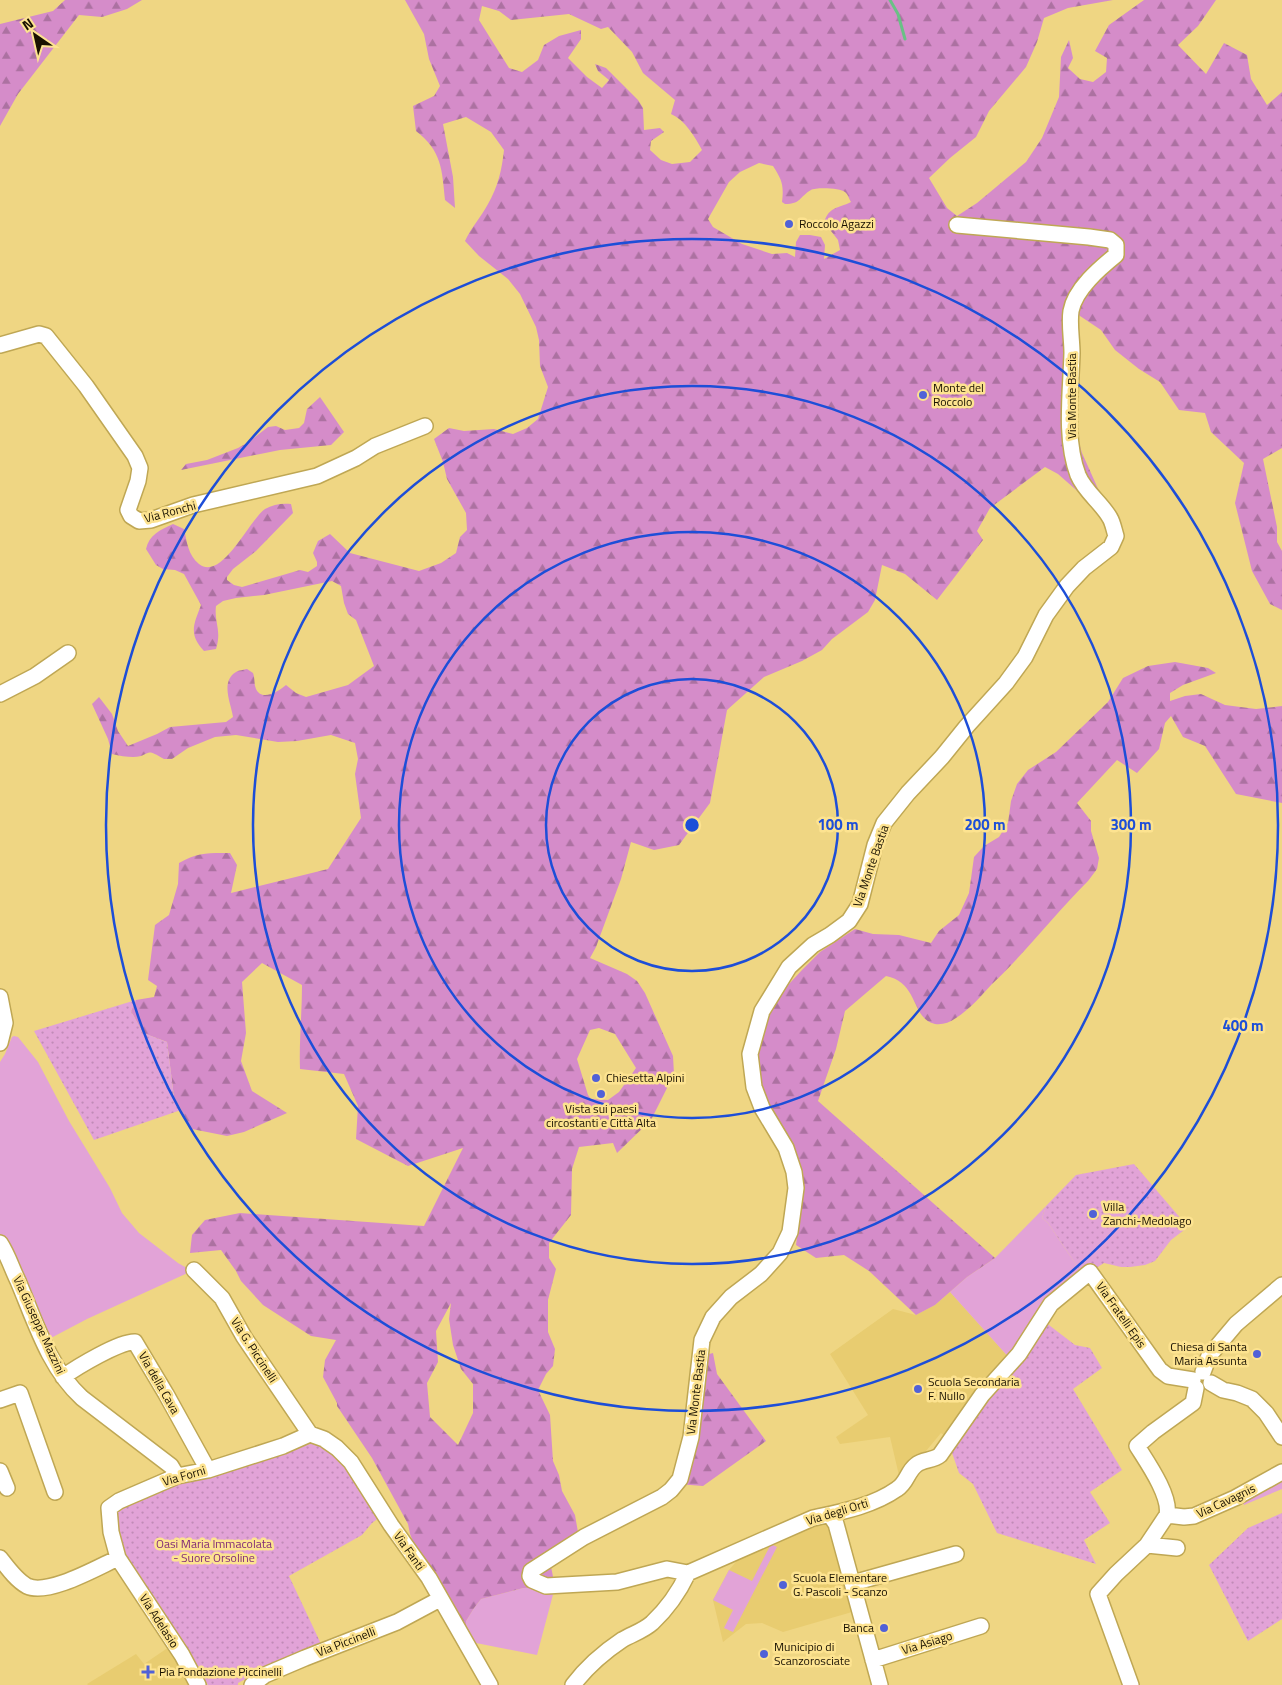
<svg xmlns="http://www.w3.org/2000/svg" width="1282" height="1685" viewBox="0 0 1282 1685" font-family="'Titillium Web',sans-serif">
  <style>
    .built { fill: #e8cc70 }
    .green { fill: #e2a3d7 }
    .forest { fill: url(#forest-firs); fill-rule: evenodd }
    .garden { fill: url(#garden-dots) }
    .lines { fill: none; stroke-linecap: round; stroke-linejoin: round }
    .stream { stroke: #6ac086; stroke-width: 3 }
    .minor-casing { stroke: #bfa754; stroke-width: 18 }
    .minor { stroke: #fff; stroke-width: 15 }
    .ring { fill: none; stroke: #1d4ed8; stroke-width: 2.5 }
    .poi-dot { fill: #5161d7; stroke: #fde390; stroke-width: 2 }
    .labels { text-anchor: middle; stroke-width: 5; stroke-linejoin: round; paint-order: stroke }
    .poi-label { font-size: 12px; fill: #191100; stroke: #fde390; text-anchor: start }
    .street-label { font-size: 12px; fill: #191100; stroke: #fde390 }
    .park-label { font-size: 12px; fill: #812b77; stroke: #fde390 }
    .centre { fill: #1d4ed8; stroke: #fde390; stroke-width: 2.5 }
    .ring-label { font-size: 15px; text-anchor: middle; font-weight: bold; fill: #1d4ed8; stroke: #fde390; stroke-width: 5; stroke-linejoin: round; paint-order: stroke }
  </style>
  <defs>
    <pattern id="forest-firs" width="22" height="20" patternUnits="userSpaceOnUse" patternTransform="scale(1.25)"><rect width="22" height="20" fill="#d58cc9"/><path d="M5 1l3.5 6h-7zM16 11l3.5 6h-7z" fill="#ac71a1"/></pattern>
    <pattern id="garden-dots" width="8" height="8" patternUnits="userSpaceOnUse" patternTransform="scale(1.25)"><rect width="8" height="8" fill="#e2a3d7"/><path d="M2 2h.1M6 6h.1" fill="none" stroke="#c18bb7" stroke-width="1.8" stroke-linecap="round"/></pattern>
  </defs>
  <rect width="100%" height="100%" fill="#efd683"/>
  <path class="built" d="M950,1292L1012,1361L948,1438L941,1433L926,1451L910,1458L901,1484L890,1437L840,1444L836,1437L868,1415L830,1354L893,1309L916,1315L935,1305Z
    M824,1520L831,1533L852,1612L783,1632L762,1623L746,1624L723,1642L713,1600L729,1570L746,1550Z
    M172,1645L197,1685H88L87,1684L136,1654L144,1664Z"/>
  <path class="green" d="M14,1036L18,1037L38,1062L69,1121L110,1188L122,1213L139,1233L178,1263L192,1271L87,1319L49,1339L0,1238V1062L5,1054L12,1037Z
    M1046,1206L1042,1218L1048,1223L1081,1272L1074,1285L1012,1361L950,1292L967,1277L995,1258Z
    M1282,1476V1489L1244,1505L1241,1499Z
    M771,1544L777,1547L733,1632L724,1628L733,1610L713,1600L729,1570L752,1581Z
    M555,1587L537,1655L476,1643L466,1633V1621L474,1608L481,1599L523,1588Z"/>
  <path class="forest" d="M65,0H142L127,9L102,17L79,15L18,94L0,126V24L53,11Z
    M405,0H1113L1068,8L1044,18L1037,42L1026,67L989,111L976,137L950,158L929,178L947,208L957,216L977,203L1026,162L1042,138L1059,97L1061,57L1069,40L1073,58L1068,68L1080,79L1093,82L1106,72L1107,58L1095,51L1109,25L1144,0H1216L1198,26L1178,45L1206,74L1224,43L1247,55L1251,79L1267,105L1282,92V448L1263,459L1277,527V542L1282,551V610L1270,604L1252,571L1235,503L1244,463L1211,432L1205,413L1179,410L1160,382L1139,369L1115,350L1101,330L1071,310L1063,389L1082,453L1108,511H1100L1058,474L1045,467L990,508L977,531L983,540L937,600L905,574L882,565L875,600L868,612L832,639L822,650L802,661L764,677L727,710L710,803L679,845L654,850L631,842L621,879L596,947L590,958L627,974L637,981L645,993L673,1056L674,1074L651,1120L617,1153L613,1143L579,1147L572,1169L571,1215L549,1243V1258L556,1269L548,1300V1332L555,1349L553,1366L546,1374L538,1390L550,1415L553,1461L559,1475L562,1491L575,1515L579,1538L549,1556L555,1587L523,1588L481,1599L474,1608L466,1621V1633L417,1552L410,1534L408,1524L372,1458L337,1406V1403L323,1377L325,1360L336,1340L311,1336L263,1305L241,1281L236,1271L221,1250L190,1253L192,1235L205,1220L240,1213L424,1226L463,1148L408,1166L356,1139L358,1106L344,1074L300,1069C299,1041 302,1013 302,985L262,963L242,982L246,1033L241,1061L252,1091L287,1113L244,1132L227,1136L192,1129L174,1097L167,1042L143,1033L131,1011L136,1000L154,997L157,986L148,980L155,925L169,915L178,884L179,863C198,852 209,853 230,853L237,865L231,893L328,869L361,818L355,774L358,759L355,743L331,735L297,741L278,742L236,735L215,737L188,748L172,759H164C143,746 152,756 133,757C127,757 119,756 112,754L108,739L92,704L99,697L112,714L118,731L128,746L157,734L170,727L226,722L233,717C231,703 220,682 236,672C239,670 244,670 247,669L253,673C255,678 254,685 256,689C262,702 279,691 286,685L296,693L306,697L348,685L374,666L356,620L348,614L344,603L341,586L332,581L264,595L236,598L223,601L216,606C214,623 222,630 216,649L204,651C188,634 194,624 201,605L184,574L175,570L163,569L156,565L146,549C149,535 160,530 173,524L184,529C187,542 188,555 199,564C222,582 249,520 265,509C273,504 283,503 291,504L293,513L256,551L233,569L227,577V580L234,585L242,587L300,570L308,572L317,566V562L313,553L318,541L330,534L350,553L419,571L441,563L456,553L460,537L467,530L466,513L447,479L443,462L434,439L449,428L464,431L494,429L513,434L527,428L538,419L548,387L540,366L539,340L536,327L520,294L508,279L479,256L465,241C471,228 481,217 488,204C498,187 502,169 504,150L491,132L466,117L443,124L453,177L455,208L445,200C442,170 442,151 416,131L413,106L434,96L440,86L429,59L424,34ZM482,6L499,11L511,20L569,14L601,29L608,27L632,52L643,73L675,100L671,114C685,120 695,137 702,150L690,162L672,164L661,160L650,150L651,141L664,132L660,128L644,130L643,108L638,100L606,68L595,64L598,71L609,80L602,88L587,77L568,58L581,39V30L559,36L544,45L538,60L522,72L509,68L479,20ZM759,163L773,166C782,180 784,185 782,202L785,204C801,204 799,197 811,190C816,187 841,188 845,192C848,194 849,199 851,202C837,209 830,206 824,222L838,240L840,250L824,259L825,245L821,237L810,235H800L796,242L795,257L787,253L772,254L742,244L713,227L708,219L729,182L740,172ZM599,1028L615,1034L636,1068L619,1092L608,1100L591,1099L588,1095L577,1059L590,1030ZM451,1303L449,1319L453,1345L461,1369L473,1384V1413L458,1445L430,1417L427,1383L438,1362L436,1331Z
    M320,397L344,432L331,445L280,450L181,470L186,464L207,460L238,448L247,443L268,427L276,426L285,430L299,428L304,423L307,409Z
    M1175,662L1208,668L1216,673L1183,685L1170,693V701L1185,696L1201,694L1225,705L1256,709L1282,706V803L1236,794L1205,746L1183,737L1171,716L1165,723L1159,749L1137,773L1117,760L1077,803L1091,821V831L1099,858L1097,869L1088,881C1055,914 1026,952 992,984C981,996 970,1009 956,1018C949,1023 942,1025 935,1024C911,1019 919,982 886,976L845,1011L836,1049L818,1101L995,1258L967,1277L935,1305L916,1315L869,1271L844,1255L816,1258L796,1245L803,1193L801,1167L791,1154L762,1091L756,1037L776,998L802,970L820,952L855,929L873,934L899,935L931,943L939,931L959,915L969,893L974,857L984,846L999,837L1008,823L1011,801L1017,784L1028,770L1056,752L1108,702L1123,678L1148,666Z
    M713,1353L717,1374L766,1441L703,1486L677,1484L686,1435L695,1358Z"/>
  <path class="garden" d="M136,1000L131,1011L143,1033L167,1042L174,1097L181,1110L94,1140L34,1031Z
    M1134,1164L1188,1227L1171,1240L1155,1261L1145,1265L1130,1267H1121L1104,1263L1090,1272H1081L1048,1223L1042,1218L1046,1206L1076,1175Z
    M1045,1322L1075,1345L1090,1348L1102,1368L1073,1389L1122,1470L1090,1492L1110,1523L1084,1540L1096,1564L997,1533L973,1484L959,1473L950,1447Z
    M321,1441L334,1450L380,1517L372,1523L362,1535L289,1576L322,1646L257,1673L238,1683V1685H208L121,1554L114,1515C140,1495 162,1489 193,1479C235,1464 278,1453 321,1441Z
    M1282,1513V1619L1248,1641L1209,1565L1248,1528Z"/>
  <g class="lines">
    <path class="stream" d="M890,0L898,14L905,39"/>
    <g class="minor-casing">
      <path id="minor" d="M957,225L1089,237L1110,240L1116,245V255C1100,268 1075,289 1071,311C1069,324 1072,340 1072,353C1071,391 1064,438 1078,475C1085,492 1101,502 1110,518C1113,523 1114,530 1116,536L1111,547L1084,568L1067,586L1046,615L1025,657L1006,683L967,726L942,757L908,793L884,823L875,845L860,904L849,921L830,935L813,945L789,967L762,1011L750,1054L754,1087L762,1108L786,1148L794,1172L796,1188L790,1232L780,1253L761,1274L731,1297L713,1317L702,1340L691,1437L680,1479L671,1490L662,1497L584,1537L531,1571L530,1576L532,1580L546,1586L617,1582L667,1569L688,1573L813,1518C841,1512 873,1506 897,1489C907,1483 907,1472 916,1465C923,1459 933,1461 940,1455L982,1395L1019,1354L1051,1304L1090,1272L1160,1370L1168,1376L1193,1380
        M0,345L39,334L46,336L86,386L135,456L140,468L138,481L128,510L131,516L139,521L151,520L193,505L317,476L356,458L375,446L425,426
        M0,694L35,676L68,653
        M0,997L5,1023L0,1043
        M0,1243C8,1255 12,1269 18,1281C35,1321 49,1368 82,1398L171,1466L177,1476
        M194,1270L222,1298L244,1337L310,1434
        M1203,1372L1209,1356L1236,1324L1282,1285
        M63,1377C77,1367 120,1341 135,1342L166,1394L208,1470
        M1211,1383L1223,1390L1237,1393L1252,1399L1266,1413L1282,1437
        M0,1400L20,1393L55,1492
        M310,1434L324,1439L337,1448L351,1462L391,1525L429,1578L490,1685
        M0,1471L7,1488
        M830,1515L836,1524L880,1685
        M1167,1515L1184,1517L1194,1516L1235,1498L1282,1472
        M1147,1545L1177,1548
        M0,1558C7,1567 16,1580 27,1586C48,1596 98,1567 118,1558
        M853,1583L956,1554
        M873,1660L981,1626
        M198,1685L182,1655L118,1558L111,1532L109,1508L119,1501L177,1476L208,1470L283,1446L310,1434
        M252,1685L265,1675L305,1658L397,1622L440,1599
        M573,1685C586,1668 604,1652 622,1640C632,1634 643,1631 652,1623C668,1608 679,1592 688,1573
        M1131,1685L1098,1594L1116,1574L1147,1545L1167,1515C1171,1496 1147,1462 1137,1446L1153,1432L1193,1403L1196,1388"/>
    </g>
    <use href="#minor" class="minor"/>
  </g>
  <g class="ring">
    <circle cx="692" cy="825" r="146"/>
    <circle cx="692" cy="825" r="293"/>
    <circle cx="692" cy="825" r="439"/>
    <circle cx="692" cy="825" r="586"/>
  </g>
  <g class="poi-dot">
    <circle cx="789" cy="224" r="5"/>
    <circle cx="923" cy="395" r="5"/>
    <circle cx="596" cy="1078" r="5"/>
    <circle cx="601" cy="1094" r="5"/>
    <circle cx="1093" cy="1214" r="5"/>
    <circle cx="1257" cy="1354" r="5"/>
    <circle cx="918" cy="1389" r="5"/>
    <circle cx="783" cy="1585" r="5"/>
    <circle cx="884" cy="1628" r="5"/>
    <circle cx="764" cy="1654" r="5"/>
    <path d="M145.5 1664.5h5v5h5v5h-5v5h-5v-5h-5v-5h5z"/>
  </g>
  <g class="labels">
    <g class="poi-label">
      <text x="799" y="228">Roccolo Agazzi</text>
      <text x="933" y="392">Monte del<tspan x="933" dy="14">Roccolo</tspan></text>
      <text x="606" y="1082">Chiesetta Alpini</text>
      <text x="601" y="1113" text-anchor="middle">Vista sui paesi<tspan x="601" dy="14">circostanti e Città Alta</tspan></text>
      <text x="1103" y="1211">Villa<tspan x="1103" dy="14">Zanchi-Medolago</tspan></text>
      <text x="1247" y="1351" text-anchor="end">Chiesa di Santa<tspan x="1247" dy="14">Maria Assunta</tspan></text>
      <text x="928" y="1386">Scuola Secondaria<tspan x="928" dy="14">F. Nullo</tspan></text>
      <text x="793" y="1582">Scuola Elementare<tspan x="793" dy="14">G. Pascoli - Scanzo</tspan></text>
      <text x="874" y="1632" text-anchor="end">Banca</text>
      <text x="774" y="1651">Municipio di<tspan x="774" dy="14">Scanzorosciate</tspan></text>
      <text x="159" y="1676">Pia Fondazione Piccinelli</text>
    </g>
    <g class="street-label">
      <text transform="translate(1072 396) rotate(-90)" y="4">Via Monte Bastia</text>
      <text transform="translate(170 512) rotate(-15)" y="4">Via Ronchi</text>
      <text transform="translate(871 866) rotate(-71)" y="4">Via Monte Bastia</text>
      <text transform="translate(1121 1315) rotate(55)" y="4">Via Fratelli Epis</text>
      <text transform="translate(39 1325) rotate(65)" y="4">Via Giuseppe Mazzini</text>
      <text transform="translate(254 1350) rotate(57)" y="4">Via G. Piccinelli</text>
      <text transform="translate(159 1383) rotate(60)" y="4">Via della Cava</text>
      <text transform="translate(696 1392) rotate(-83)" y="4">Via Monte Bastia</text>
      <text transform="translate(184 1476) rotate(-16)" y="4">Via Forni</text>
      <text transform="translate(1226 1501) rotate(-25)" y="4">Via Cavagnis</text>
      <text transform="translate(837 1512) rotate(-17)" y="4">Via degli Orti</text>
      <text transform="translate(409 1551) rotate(55)" y="4">Via Fanti</text>
      <text transform="translate(159 1621) rotate(57)" y="4">Via Adelasio</text>
      <text transform="translate(346 1642) rotate(-21)" y="4">Via Piccinelli</text>
      <text transform="translate(927 1643) rotate(-17)" y="4">Via Asiago</text>
    </g>
    <g class="park-label">
      <text x="214" y="1548">Oasi Maria Immacolata<tspan x="214" dy="14">- Suore Orsoline</tspan></text>
    </g>
  </g>
  <circle cx="692" cy="825" r="8" class="centre"/>
  <g class="ring-label">
    <text x="838" y="830">100 m</text>
    <text x="985" y="830">200 m</text>
    <text x="1131" y="830">300 m</text>
    <text x="1243" y="1031">400 m</text>
  </g>
  <g transform="translate(35 35) rotate(326)" stroke="#fde390" stroke-width="4" paint-order="stroke">
  <path d="M0-4L9 19L0 12L-9 19Z" fill="#191100"/>
  <text y="-8" font-size="14" font-weight="bold" text-anchor="middle" fill="#191100">N</text>
  </g>
</svg>
